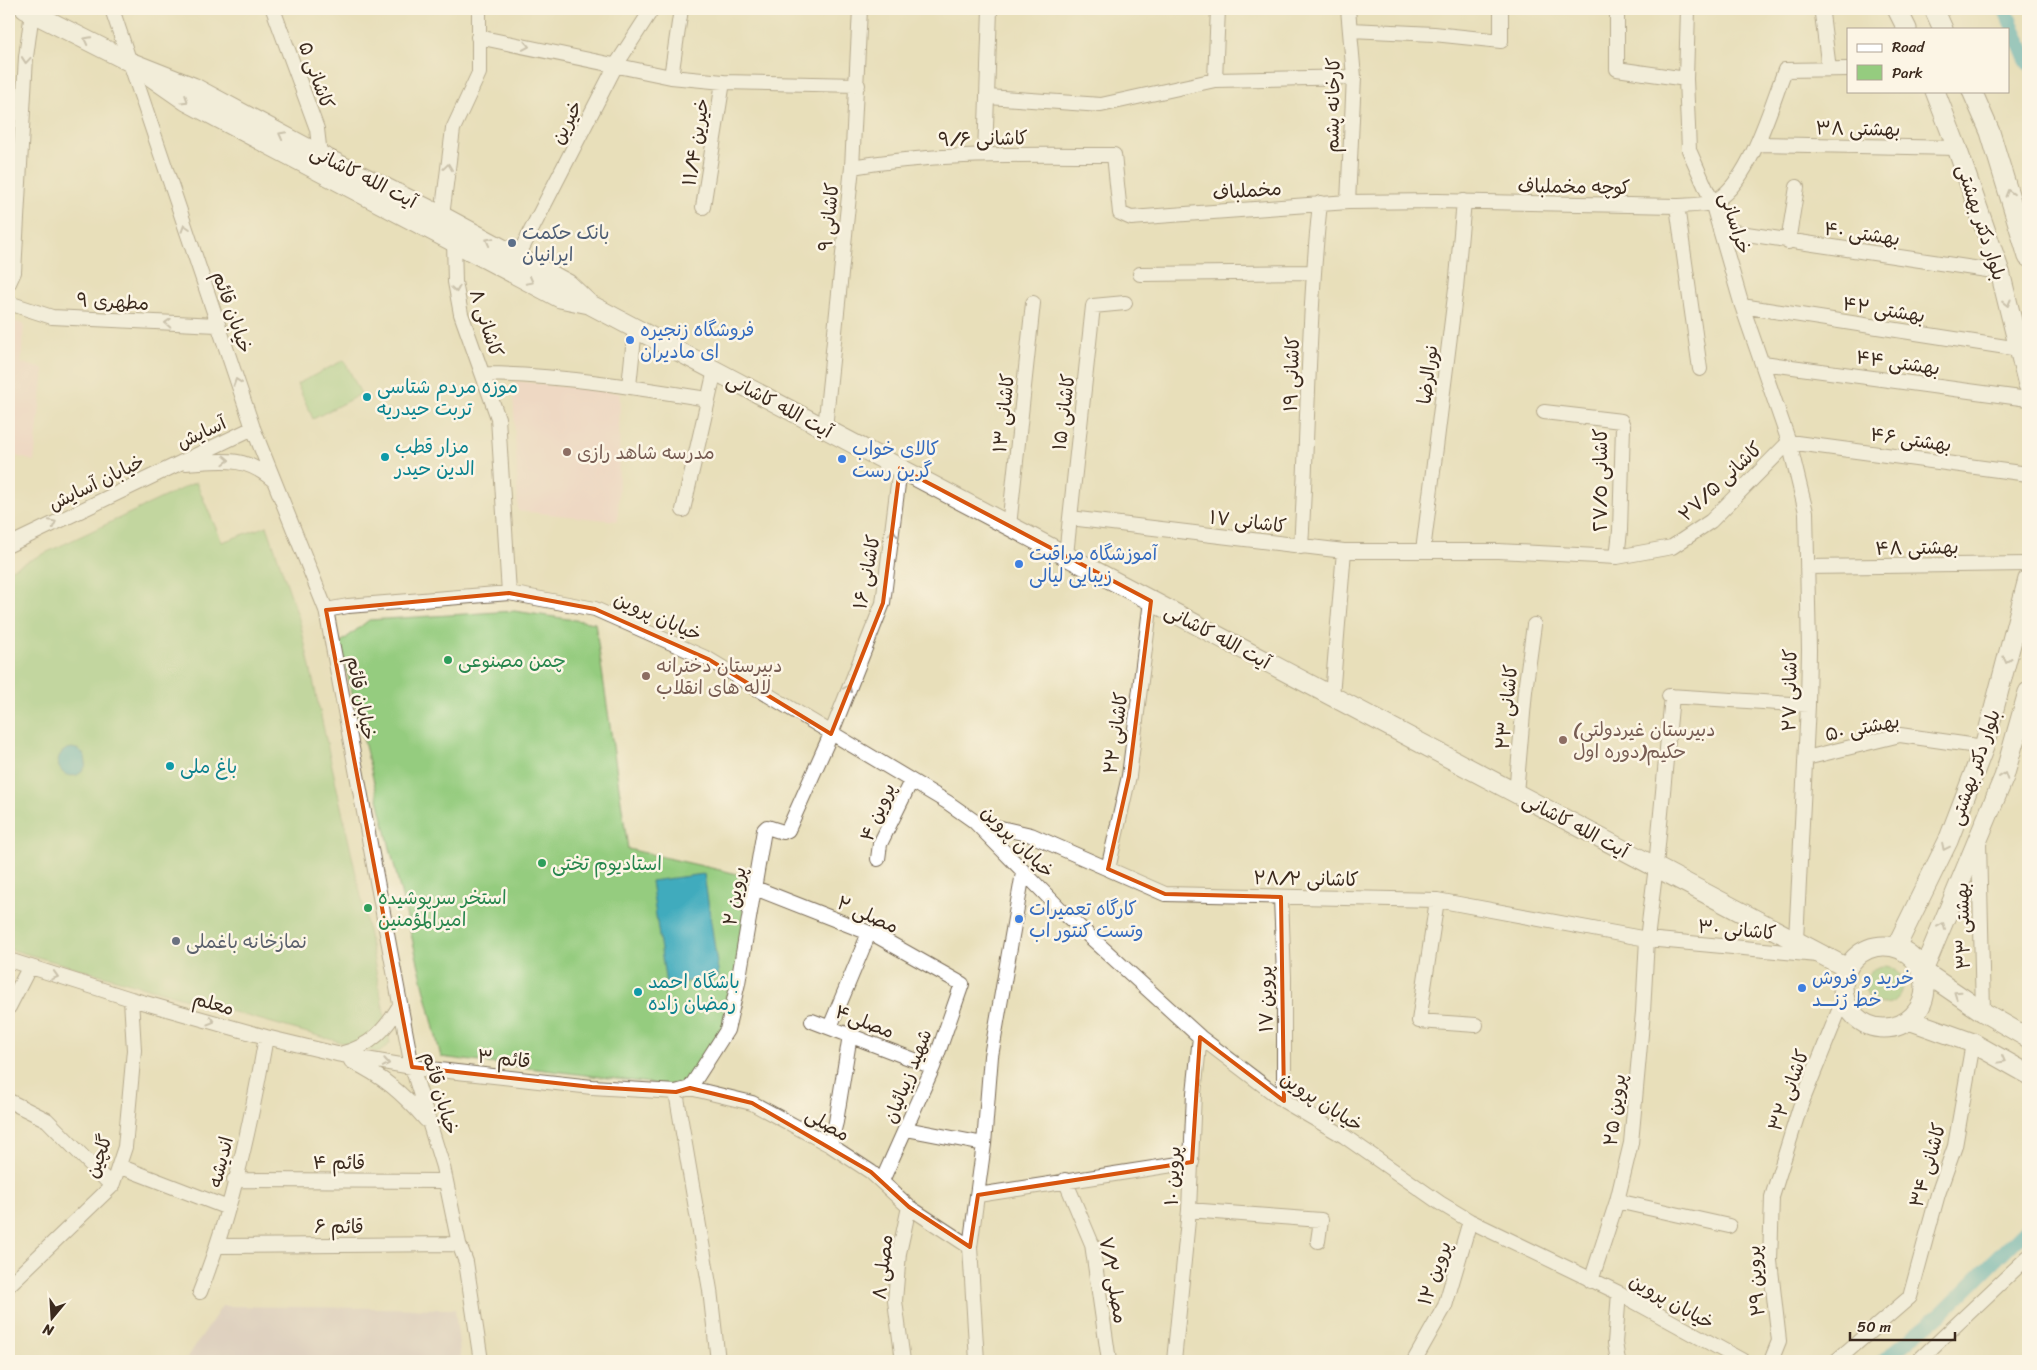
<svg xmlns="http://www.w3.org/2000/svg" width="2037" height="1370" viewBox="0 0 2037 1370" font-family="Sriracha,'Playpen Sans Arabic',sans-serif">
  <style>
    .built { fill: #f7d0cf }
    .industrial { fill: #d2bec5 }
    .green { fill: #95cc7f; stroke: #687b4e }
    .water { fill: #3fabbd; stroke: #3d6a6e }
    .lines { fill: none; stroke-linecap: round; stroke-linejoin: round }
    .canal { stroke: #3fabbd; stroke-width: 15 }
    .minor-casing { stroke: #786955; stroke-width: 16 }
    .major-casing { stroke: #786955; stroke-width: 21 }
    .minor { stroke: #fff; stroke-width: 14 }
    .major { stroke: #fff; stroke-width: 19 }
    .oneway { stroke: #a79f9a }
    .marked { fill: none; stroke: #d7540e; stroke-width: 4; stroke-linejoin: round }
    .service-dot { fill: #5c6f8a; stroke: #fcf5e5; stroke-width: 2 }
    .shop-dot { fill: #3f7fe0; stroke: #fcf5e5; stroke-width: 2 }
    .culture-dot { fill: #0f9aa8; stroke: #fcf5e5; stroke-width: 2 }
    .education-dot { fill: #8d6e63; stroke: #fcf5e5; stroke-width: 2 }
    .leisure-dot { fill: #2e9e5b; stroke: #fcf5e5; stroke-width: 2 }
    .worship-dot { fill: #6b7280; stroke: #fcf5e5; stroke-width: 2 }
    .labels { text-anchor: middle; stroke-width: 5; stroke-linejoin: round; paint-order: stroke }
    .street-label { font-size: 19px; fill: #3b2a1e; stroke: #fcf5e5 }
    .service-label { font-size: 19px; fill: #4e5e75; stroke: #fcf5e5; text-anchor: start }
    .shop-label { font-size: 19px; fill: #366cbe; stroke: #fcf5e5; text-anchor: start }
    .culture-label { font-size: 19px; fill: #0d838f; stroke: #fcf5e5; text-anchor: start }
    .education-label { font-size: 19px; fill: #785e54; stroke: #fcf5e5; text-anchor: start }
    .leisure-label { font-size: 19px; fill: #27864d; stroke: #fcf5e5; text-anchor: start }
    .worship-label { font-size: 19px; fill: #5b616d; stroke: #fcf5e5; text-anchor: start }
  </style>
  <rect width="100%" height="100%" fill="#fcf5e5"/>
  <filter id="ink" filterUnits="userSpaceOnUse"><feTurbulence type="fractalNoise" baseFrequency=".02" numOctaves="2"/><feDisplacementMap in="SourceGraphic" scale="10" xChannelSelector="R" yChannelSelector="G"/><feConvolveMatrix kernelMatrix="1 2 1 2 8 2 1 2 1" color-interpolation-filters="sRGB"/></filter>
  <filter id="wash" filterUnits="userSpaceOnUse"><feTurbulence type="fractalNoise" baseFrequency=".0096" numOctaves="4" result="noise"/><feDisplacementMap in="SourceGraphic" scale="20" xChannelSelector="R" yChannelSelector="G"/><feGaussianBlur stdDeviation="1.12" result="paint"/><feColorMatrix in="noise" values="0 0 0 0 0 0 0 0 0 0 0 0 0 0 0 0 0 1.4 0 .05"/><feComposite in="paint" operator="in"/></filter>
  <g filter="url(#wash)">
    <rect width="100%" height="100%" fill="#e8dfba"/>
    <path class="built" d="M9,320L24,324L21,363L44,369L34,461L9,454Z
      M516,381L620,393L618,521L518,511L513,385Z"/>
    <path class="industrial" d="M222,1306L455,1309L461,1361H185Z"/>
    <path class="green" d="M344,360L361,394L313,419L297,384Z
      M196,482L222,542L267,526L300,622L364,910L390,1043L379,1053L9,949V570Z
      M514,611L595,623L628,849L755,878L727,1021L689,1088L441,1057L340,643L369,620Z
      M1865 985a19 19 0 1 1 38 0a19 19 0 1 1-38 0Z"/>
    <path class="water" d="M58 762a14 14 0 1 1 28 0a14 14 0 1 1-28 0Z
      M704,874L719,977L666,985L651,881Z"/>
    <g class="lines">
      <path class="canal" d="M2005,9L2028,63
        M1883,1361L1943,1312L2028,1227"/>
    </g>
  </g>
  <g filter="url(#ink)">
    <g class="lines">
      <g class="minor-casing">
        <path id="minor" d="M112,9L253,428L326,610L412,1067L443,1167L459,1244L466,1262L481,1361
          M273,9L317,129L320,155
          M1348,9L1354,77L1348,202
          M1617,9V69L1686,79
          M1688,9L1686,79L1689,150L1712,202L1742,306L1789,442L1806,512L1809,650L1808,705L1796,940
          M1822,14L1829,69
          M1351,30L1434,34L1501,41V9
          M478,37L671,77L723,82L858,85
          M671,77L681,9
          M1215,80L1354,77
          M988,97L1101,105L1215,80L1218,9
          M1757,144L1957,148
          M985,155L990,9
          M852,167C939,152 1027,155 1114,155L1120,213L1131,218L1348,202L1437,201L1677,206C1687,205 1703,206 1712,202C1749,187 1771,105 1785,70L1848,69
          M1677,206L1700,369
          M703,207L723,82
          M442,216L453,129L479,73V9
          M1720,230L2000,272
          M454,241L455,282L461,314L498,418L509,593
          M1788,242L1797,187
          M518,256L616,65L652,9
          M1140,274L1313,272
          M9,283L14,272L26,57L32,12
          M9,303L52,317L217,325
          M1742,306L2019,349
          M1763,363L2028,399
          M484,374C559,375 633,387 707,399
          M629,386L635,328
          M1544,412L1621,421L1623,426L1620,531L1617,557
          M825,428L852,167L860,9
          M1789,442L2028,474
          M186,463C221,461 243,455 272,479
          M683,510L715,370
          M1070,518L1344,551H1498L1617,557L1672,547L1711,521L1789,442
          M1009,526L1033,303
          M9,545L253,428
          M1301,547C1308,432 1308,317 1320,203
          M1423,551L1456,288L1464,201
          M1066,555L1093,306L1125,303
          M1807,567L2028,564
          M326,610L348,606L509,593L595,609L708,659L947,802L974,821L1064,913L1200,1037L1284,1101L1344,1136L1440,1203L1470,1221L1619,1293L1743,1361
          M1332,696L1344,551
          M1669,696L1808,705
          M1806,758L1900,735L1984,747
          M1516,793L1525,691L1534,625
          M975,822L1031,835L1165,894L1437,900L1647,939L1817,955
          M1979,843L1983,1012
          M878,859L880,844L911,781
          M1108,869L1129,776L1151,601
          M755,888L877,936L962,984L933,1067L882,1181
          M1281,897L1284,977V1101
          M1437,900L1419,1021L1476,1025
          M9,960L131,999L266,1037L337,1054L412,1067L592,1087L676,1092L690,1088L752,1103L830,1145L871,1172L909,1207L970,1247
          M9,1007L29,968
          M812,1021L933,1067
          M830,1027L869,933
          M343,1053C371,1046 386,1029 400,1005
          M351,1061C384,1077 402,1093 426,1120
          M690,1088L727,1030L738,983L764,830L767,827L783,832L788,830L831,734L883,603L900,468
          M676,1092L710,1290L718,1361
          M9,1101L47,1120L112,1186
          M906,1129L984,1144
          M830,1145L836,1122L850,1035
          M119,1166L228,1208
          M234,1180L444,1181
          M1065,1180L1092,1244L1109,1361
          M978,1195L1192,1162
          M1617,1201L1729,1226
          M1189,1210L1321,1220L1318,1241
          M218,1246L459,1244
          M1591,1281L1617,1201L1631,1143L1643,1012L1647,939L1656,866L1672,696
          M9,1285L112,1186L125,1147L134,1050L131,999
          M200,1292C232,1211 251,1123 266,1037
          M903,1361L895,1301L899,1253L909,1207
          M977,1361L970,1247L984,1144L991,1056L1023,873
          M1174,1361L1189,1210L1194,1093L1200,1037
          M1414,1361L1445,1306L1470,1221
          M1618,1361L1615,1343L1619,1293
          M1771,1361L1779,1341L1770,1261L1772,1197L1800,1107L1844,998
          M1836,1361L1910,1297L1938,1194L1955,1146L1973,1043
          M1918,1361L2028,1257"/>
      </g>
      <g class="major-casing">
        <path id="major" d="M25,9L130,62L193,87L320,155L442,216L568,284L589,304
          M1897,9L1907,29
          M1934,9L1943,29
          M130,62L186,101L560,298L589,304L1847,968
          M1935,91L1957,148L2000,272L2028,385
          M1972,91L1990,132L2028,257
          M2028,692L2004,777L1923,971L1983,1012L2028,1038
          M1843 987a41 41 0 1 1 82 0a41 41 0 1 1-82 0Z
          M1896,947L1948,841L1984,747L2028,579
          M1909,1020L1973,1043L2028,1074"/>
      </g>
      <use href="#minor" class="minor"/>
      <use href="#major" class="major"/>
    </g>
    <defs><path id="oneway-chevron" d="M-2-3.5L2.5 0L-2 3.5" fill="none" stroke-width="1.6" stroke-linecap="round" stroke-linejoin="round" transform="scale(1.25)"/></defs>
    <g class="oneway">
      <use href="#oneway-chevron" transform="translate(87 40) rotate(-153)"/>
      <use href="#oneway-chevron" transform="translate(526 46) rotate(11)"/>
      <use href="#oneway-chevron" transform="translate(26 60) rotate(95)"/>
      <use href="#oneway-chevron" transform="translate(185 100) rotate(32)"/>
      <use href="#oneway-chevron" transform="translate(282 135) rotate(-152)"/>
      <use href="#oneway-chevron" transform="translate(448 167) rotate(-82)"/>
      <use href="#oneway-chevron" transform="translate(2009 193) rotate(-107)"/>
      <use href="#oneway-chevron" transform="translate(185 228) rotate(-108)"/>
      <use href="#oneway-chevron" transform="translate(489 241) rotate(-152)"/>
      <use href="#oneway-chevron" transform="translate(530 281) rotate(28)"/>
      <use href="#oneway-chevron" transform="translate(456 289) rotate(81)"/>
      <use href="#oneway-chevron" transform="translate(2007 303) rotate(76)"/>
      <use href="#oneway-chevron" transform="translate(168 323) rotate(-177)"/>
      <use href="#oneway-chevron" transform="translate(237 382) rotate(-109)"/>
      <use href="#oneway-chevron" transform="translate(226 460) rotate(2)"/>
      <use href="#oneway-chevron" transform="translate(53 523) rotate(-26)"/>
      <use href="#oneway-chevron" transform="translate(893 533) rotate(-84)"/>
      <use href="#oneway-chevron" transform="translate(2007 660) rotate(104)"/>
      <use href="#oneway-chevron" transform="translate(848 688) rotate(-68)"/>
      <use href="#oneway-chevron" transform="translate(2004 776) rotate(-71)"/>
      <use href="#oneway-chevron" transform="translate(1945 847) rotate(116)"/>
      <use href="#oneway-chevron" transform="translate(1942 926) rotate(-67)"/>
      <use href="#oneway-chevron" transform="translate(55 976) rotate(17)"/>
      <use href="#oneway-chevron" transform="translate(1957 994) rotate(-146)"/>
      <use href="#oneway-chevron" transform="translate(211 1021) rotate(16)"/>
      <use href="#oneway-chevron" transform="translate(2002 1060) rotate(29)"/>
      <use href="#oneway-chevron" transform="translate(386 1063) rotate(10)"/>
    </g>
  </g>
  <path d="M0 0H2037V1370H0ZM900,468L1151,601L1129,776L1108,869L1165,894L1281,897L1284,1101L1200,1037L1192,1162L978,1195L970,1247L909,1207L871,1172L752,1103L690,1088L676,1092L592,1087L412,1067L326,610L509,593L595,609L708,659L831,734L883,603Z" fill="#e8dfba" fill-opacity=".55" fill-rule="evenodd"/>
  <path class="marked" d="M900,468L1151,601L1129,776L1108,869L1165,894L1281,897L1284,1101L1200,1037L1192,1162L978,1195L970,1247L909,1207L871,1172L752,1103L690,1088L676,1092L592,1087L412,1067L326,610L509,593L595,609L708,659L831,734L883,603Z"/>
  <circle class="service-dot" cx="512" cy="243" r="5"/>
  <g class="shop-dot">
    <circle cx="630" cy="340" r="5"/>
    <circle cx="842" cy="459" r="5"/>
    <circle cx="1019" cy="564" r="5"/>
    <circle cx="1019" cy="919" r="5"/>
    <circle cx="1802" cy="988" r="5"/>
  </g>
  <g class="culture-dot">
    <circle cx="367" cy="397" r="5"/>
    <circle cx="385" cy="457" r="5"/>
    <circle cx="170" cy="766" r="5"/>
    <circle cx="638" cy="992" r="5"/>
  </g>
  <g class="education-dot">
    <circle cx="567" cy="452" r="5"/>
    <circle cx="646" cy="676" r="5"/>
    <circle cx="1563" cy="740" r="5"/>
  </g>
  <g class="leisure-dot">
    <circle cx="448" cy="660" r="5"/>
    <circle cx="542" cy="863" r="5"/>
    <circle cx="368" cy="908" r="5"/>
  </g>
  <circle class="worship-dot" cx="176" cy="941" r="5"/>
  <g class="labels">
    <g class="street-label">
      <text transform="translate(317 75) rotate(70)" y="7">کاشانی ۵</text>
      <text transform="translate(1332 105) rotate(-89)" y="7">کارخانه پشم</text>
      <text transform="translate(566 122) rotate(-63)" y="7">خیرین</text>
      <text transform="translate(1858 128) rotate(1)" y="7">بهشتی ۳۸</text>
      <text transform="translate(983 138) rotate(-1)" y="7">کاشانی ۹/۶</text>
      <text transform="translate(695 142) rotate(-81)" y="7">خیرین ۱۱/۴</text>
      <text transform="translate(364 176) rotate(27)" y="7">آیت الله کاشانی</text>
      <text transform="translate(1574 186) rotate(1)" y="7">کوچه مخملباف</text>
      <text transform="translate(1247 190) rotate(-4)" y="7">مخملباف</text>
      <text transform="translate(828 217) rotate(-84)" y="7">کاشانی ۹</text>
      <text transform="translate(1982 222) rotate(72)" y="7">بلوار دکتر بهشتی</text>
      <text transform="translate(1736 223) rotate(72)" y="7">خراسانی</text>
      <text transform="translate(1862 233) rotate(8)" y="7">بهشتی ۴۰</text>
      <text transform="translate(113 301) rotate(3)" y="7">مطهری ۹</text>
      <text transform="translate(1884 309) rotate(9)" y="7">بهشتی ۴۲</text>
      <text transform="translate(233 312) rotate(71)" y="7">خیابان قائم</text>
      <text transform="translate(487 323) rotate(72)" y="7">کاشانی ۸</text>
      <text transform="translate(1898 362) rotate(8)" y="7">بهشتی ۴۴</text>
      <text transform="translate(1291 374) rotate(-88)" y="7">کاشانی ۱۹</text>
      <text transform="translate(1427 374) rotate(-83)" y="7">نورالرضا</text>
      <text transform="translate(780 405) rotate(28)" y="7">آیت الله کاشانی</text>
      <text transform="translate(1063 412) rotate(-83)" y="7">کاشانی ۱۵</text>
      <text transform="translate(1003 413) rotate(-84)" y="7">کاشانی ۱۳</text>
      <text transform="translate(201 432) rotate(-25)" y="7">آسایش</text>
      <text transform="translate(1911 439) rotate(8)" y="7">بهشتی ۴۶</text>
      <text transform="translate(1600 480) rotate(-90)" y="7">کاشانی ٢٧/٥</text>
      <text transform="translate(1720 481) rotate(-43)" y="7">کاشانی ۲۷/۵</text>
      <text transform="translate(96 482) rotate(-26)" y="7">خیابان آسایش</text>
      <text transform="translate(1248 521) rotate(7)" y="7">کاشانی ۱۷</text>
      <text transform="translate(1917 547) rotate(-1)" y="7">بهشتی ۴۸</text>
      <text transform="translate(866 572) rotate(-79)" y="7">کاشانی ۱۶</text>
      <text transform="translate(658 616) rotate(24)" y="7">خیابان پروین</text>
      <text transform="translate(1218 636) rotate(28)" y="7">آیت الله کاشانی</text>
      <text transform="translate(1789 690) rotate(-89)" y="7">کاشانی ۲۷</text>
      <text transform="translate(362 698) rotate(79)" y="7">خیابان قائم</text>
      <text transform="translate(1506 707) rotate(-84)" y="7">کاشانی ۲۳</text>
      <text transform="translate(1862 727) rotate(-11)" y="7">بهشتی ۵۰</text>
      <text transform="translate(1115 733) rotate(-82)" y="7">کاشانی ۲۲</text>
      <text transform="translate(1974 767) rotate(-71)" y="7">بلوار دکتر بهشتی</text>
      <text transform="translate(877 812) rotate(-67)" y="7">پروین ۴</text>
      <text transform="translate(1576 825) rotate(28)" y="7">آیت الله کاشانی</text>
      <text transform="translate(1018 841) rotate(45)" y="7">خیابان پروین</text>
      <text transform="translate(1306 878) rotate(1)" y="7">کاشانی ۲۸/۲</text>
      <text transform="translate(734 896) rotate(-80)" y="7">پروین ۲</text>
      <text transform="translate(868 914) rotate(24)" y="7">مصلی ۲</text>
      <text transform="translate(1962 926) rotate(-91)" y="7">بهشتی ۳۳</text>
      <text transform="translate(1737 929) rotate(5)" y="7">کاشانی ۳۰</text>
      <text transform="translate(1265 999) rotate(-91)" y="7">پروین ۱۷</text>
      <text transform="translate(214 1003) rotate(16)" y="7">معلم</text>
      <text transform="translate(865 1021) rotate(21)" y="7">مصلی۴</text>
      <text transform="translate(504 1058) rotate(6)" y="7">قائم ۳</text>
      <text transform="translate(907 1076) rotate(-68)" y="7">شهید زیبائیان</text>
      <text transform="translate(1788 1090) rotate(-70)" y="7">کاشانی ۳۲</text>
      <text transform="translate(441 1093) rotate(74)" y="7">خیابان قائم</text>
      <text transform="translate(1322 1101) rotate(33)" y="7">خیابان پروین</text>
      <text transform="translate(1614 1110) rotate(-83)" y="7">پروین ۲۵</text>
      <text transform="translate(828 1124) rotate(30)" y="7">مصلی</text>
      <text transform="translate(98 1156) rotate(-70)" y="7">گلچین</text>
      <text transform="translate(220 1162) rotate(-76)" y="7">اندیشه</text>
      <text x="339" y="1169">قائم ۴</text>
      <text transform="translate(1927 1165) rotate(-74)" y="7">کاشانی ۳۴</text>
      <text transform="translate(1172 1176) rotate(-87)" y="7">پروین ۱۰</text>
      <text x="339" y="1233">قائم ۶</text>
      <text transform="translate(882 1267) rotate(-84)" y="7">مصلی ۸</text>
      <text transform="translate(1434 1273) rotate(-71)" y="7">پروین ۱۲</text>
      <text transform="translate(1114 1280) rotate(80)" y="7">مصلی ۷/۲</text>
      <text transform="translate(1755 1281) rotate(-94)" y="7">پروین ۲۹</text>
      <text transform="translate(1672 1301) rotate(29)" y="7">خیابان پروین</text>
    </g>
    <g class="service-label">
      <text x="522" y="239">بانک حکمت<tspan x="522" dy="22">ایرانیان</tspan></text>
    </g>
    <g class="shop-label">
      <text x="640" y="336">فروشگاه زنجیره<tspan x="640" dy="22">ای مادیران</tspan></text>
      <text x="852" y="455">کالای خواب<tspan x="852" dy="22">گرین رست</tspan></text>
      <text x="1029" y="560">آموزشگاه مراقبت<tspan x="1029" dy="22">زیبایی لیالی</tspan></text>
      <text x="1029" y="915">کارگاه تعمیرات<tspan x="1029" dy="22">وتست کنتور اب</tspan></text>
      <text x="1812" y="984">خرید و فروش<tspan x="1812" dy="22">خط رُنـــد</tspan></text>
    </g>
    <g class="culture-label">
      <text x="377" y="393">موزه مردم شتاسی<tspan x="377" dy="22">تربت حیدریه</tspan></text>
      <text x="395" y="453">مزار قطب<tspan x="395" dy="22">الدین حیدر</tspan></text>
      <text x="180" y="773">باغ ملی</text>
      <text x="648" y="988">باشگاه احمد<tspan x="648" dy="22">رمضان زاده</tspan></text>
    </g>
    <g class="education-label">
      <text x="577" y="459">مدرسه شاهد رازی</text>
      <text x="656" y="672">دبیرستان دخترانه<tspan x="656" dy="22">لاله های انقلاب</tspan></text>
      <text x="1573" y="736">(دبیرستان غيردولتی<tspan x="1573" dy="22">حکیم(دوره اول</tspan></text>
    </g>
    <g class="leisure-label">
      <text x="458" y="667">چمن مصنوعی</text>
      <text x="552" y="870">استادیوم تختی</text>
      <text x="378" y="904">استخر سرپوشیده<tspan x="378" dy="22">امیرالمؤمنین</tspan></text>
    </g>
    <g class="worship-label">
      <text x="186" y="948">نمازخانه باغملی</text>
    </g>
  </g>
  <rect width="2037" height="1370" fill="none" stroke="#fcf5e5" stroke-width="30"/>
  <rect x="1847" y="28" width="162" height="65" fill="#fcf5e5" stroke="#afa495"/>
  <rect x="1857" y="44" width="25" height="8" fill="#ffffff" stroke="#afa495"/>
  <text x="1892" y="52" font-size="15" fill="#3b2a1e">Road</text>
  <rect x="1857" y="65" width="25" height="15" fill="#95cc7f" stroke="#afa495"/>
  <text x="1892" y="78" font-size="15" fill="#3b2a1e">Park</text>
  <g transform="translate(52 1318) rotate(198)" stroke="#fcf5e5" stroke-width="4" paint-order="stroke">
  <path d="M0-4L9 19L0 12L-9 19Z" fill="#3b2a1e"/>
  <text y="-8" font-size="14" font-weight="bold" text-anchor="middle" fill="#3b2a1e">N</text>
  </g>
  <path d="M1850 1332v8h105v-8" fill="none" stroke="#3b2a1e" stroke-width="2.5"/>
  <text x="1857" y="1332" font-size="15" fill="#3b2a1e" stroke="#fcf5e5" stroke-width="4" paint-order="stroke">50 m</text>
</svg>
